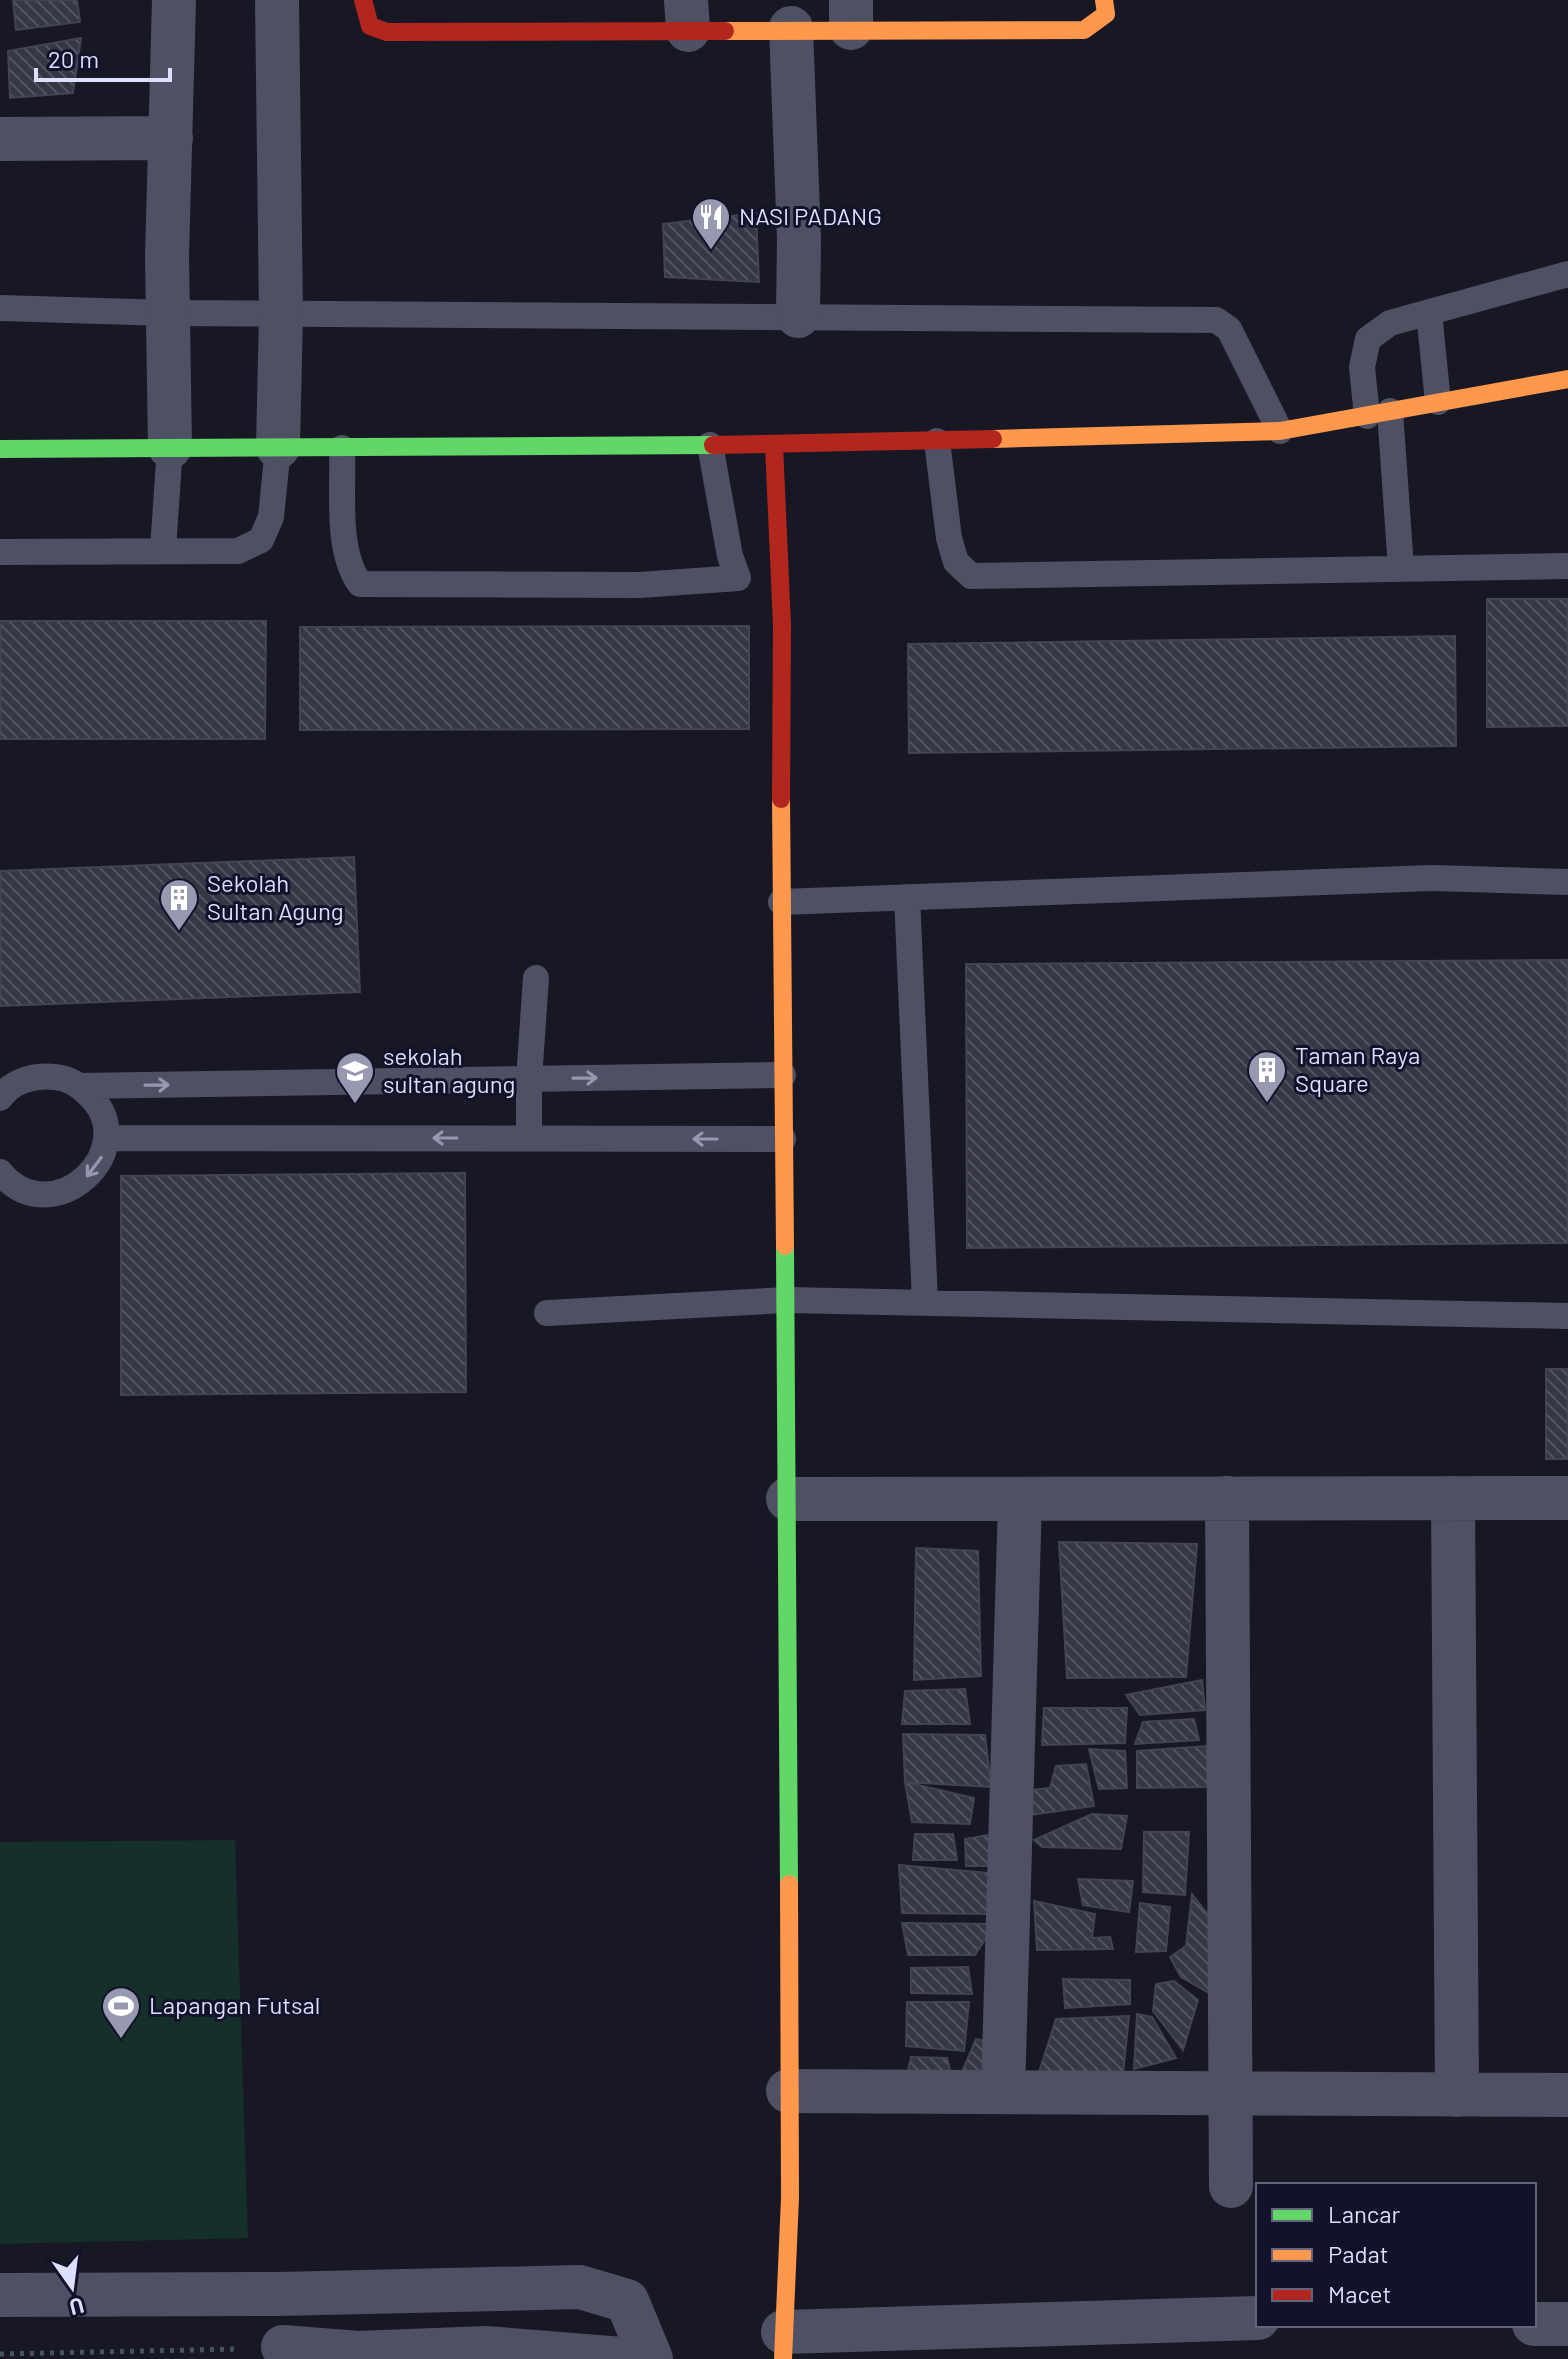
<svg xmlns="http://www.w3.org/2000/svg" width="1568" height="2359" viewBox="0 0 1568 2359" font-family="Barlow,sans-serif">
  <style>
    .pitch { fill: #152f2b }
    .building { fill: url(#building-back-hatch); stroke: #434356; stroke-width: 2 }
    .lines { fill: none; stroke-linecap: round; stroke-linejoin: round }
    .path { stroke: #45545c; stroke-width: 5; stroke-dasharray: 4 6; stroke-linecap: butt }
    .lane { stroke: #4e5164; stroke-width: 26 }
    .street { stroke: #4e5164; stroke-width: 44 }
    .fast { stroke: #63d668; stroke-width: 18 }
    .slow { stroke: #ff974d; stroke-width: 18 }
    .jam { stroke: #b3261e; stroke-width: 18 }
    .oneway { stroke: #9598b0 }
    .labels { text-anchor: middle; stroke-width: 6; stroke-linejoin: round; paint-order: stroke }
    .poi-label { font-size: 24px; fill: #dcdffd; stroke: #12132a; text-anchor: start }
  </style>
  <defs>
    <pattern id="building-back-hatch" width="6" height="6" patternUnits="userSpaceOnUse" patternTransform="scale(2)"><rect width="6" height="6" fill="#363745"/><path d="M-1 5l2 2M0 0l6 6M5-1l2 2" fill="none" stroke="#525461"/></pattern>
  </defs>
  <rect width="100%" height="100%" fill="#181824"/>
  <path class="pitch" d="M235,1840L248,2238L0,2244V1842Z"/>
  <path class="building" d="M13,0H77L80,22L16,30Z
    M81,38L73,93L10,98L8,51Z
    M756,213L759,282L665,277L663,224Z
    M1487,599H1568V726L1487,727Z
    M0,621H266L265,739H0Z
    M749,626V729L300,730V627Z
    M1455,636L1456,746L909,753L908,644Z
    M354,857L360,992L0,1006V871Z
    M1568,960V1243L967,1248L966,964Z
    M465,1173L466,1392L121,1395V1176Z
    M1546,1369H1568V1459H1546Z
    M1059,1542L1197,1544L1186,1677L1067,1678Z
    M916,1548L978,1551L981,1676L914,1680Z
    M1202,1680L1205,1710L1140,1715L1126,1695Z
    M965,1689L970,1724H902L905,1691Z
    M1044,1708H1127L1125,1743L1042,1745Z
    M1194,1719L1199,1740L1135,1744L1143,1722Z
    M903,1734L985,1735L991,1787L905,1782Z
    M1207,1746L1208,1787L1137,1788V1751Z
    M1089,1749L1125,1751L1127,1788L1099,1789Z
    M1086,1764L1094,1806L1023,1816L1024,1791L1050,1788L1056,1766Z
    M905,1782L974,1798L970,1824L912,1822Z
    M1092,1814L1127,1816L1121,1849L1042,1847L1034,1840Z
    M1144,1832H1189L1185,1895L1143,1892Z
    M915,1834H953L957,1860H913Z
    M994,1834L987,1866H966L965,1839Z
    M899,1865L988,1873L990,1914L902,1913Z
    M1078,1879L1133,1881L1129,1912L1083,1905Z
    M1192,1894L1216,1925L1213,1995L1181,1977L1170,1957L1186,1946Z
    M1034,1901L1095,1914L1092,1938L1110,1937L1113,1949L1037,1950Z
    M1140,1903L1170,1907L1166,1951L1136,1952Z
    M902,1923L995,1924L975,1955H908Z
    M968,1967L972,1994L911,1993V1968Z
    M1063,1979L1130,1980V2004L1065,2008Z
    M1174,1981L1198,2000L1183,2050L1153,2011L1156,1984Z
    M907,2002H969L964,2051L906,2046Z
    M1137,2014L1152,2017L1176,2058L1134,2069Z
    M1129,2016L1123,2074L1039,2072L1056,2019Z
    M976,2039L993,2042V2070L961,2074Z
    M911,2057L947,2058L951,2073L907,2075Z"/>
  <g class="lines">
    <path class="path" d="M0,2354L238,2349"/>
    <path class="lane" d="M0,308L168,313L1216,320L1229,329L1280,431
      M1429,313L1438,402
      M1390,411L1401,568
      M1367,416L1362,367L1368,339L1390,323L1568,274
      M937,441L949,538L956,562L971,576L1568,566
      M342,448C344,490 335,549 360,584L640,585L738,578L730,556L710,445
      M163,549L170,447
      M0,552L238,551L261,540L271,517L278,447
      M907,897L925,1302
      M781,902L1432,878L1568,882
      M79,1086L783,1075
      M0,1098C13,1080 35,1075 55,1077C68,1078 79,1085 88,1094C146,1148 53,1236 0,1172
      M106,1138L783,1139
      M529,1138V1079L536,978
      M547,1313L786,1300L1568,1316"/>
    <path class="street" d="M277,0L281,314L278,447
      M686,0L688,30
      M851,0V28
      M791,28L799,239L798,316
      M0,139L171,138
      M170,447L167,256L174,0
      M1227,1498L1231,2186
      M1453,1498L1457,2095
      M788,1499L1568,1498
      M788,2091L1568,2095
      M1003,2092L1020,1499
      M0,2295L278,2294L580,2287L627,2301L651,2359
      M1534,2324H1568
      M783,2332L1258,2318
      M283,2347L358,2353L486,2348L622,2359"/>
    <path class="fast" d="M0,449L713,445
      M785,1246L789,1884"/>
    <path class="slow" d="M725,31L1084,30L1106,14L1104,0
      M993,439L1280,431L1568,379
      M781,799L785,1246
      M783,2359L790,2198L789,1884"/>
    <path class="jam" d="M363,0L370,26L387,32L725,31
      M713,445L993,439
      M774,445L782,625L781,799"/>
  </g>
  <defs><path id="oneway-shaft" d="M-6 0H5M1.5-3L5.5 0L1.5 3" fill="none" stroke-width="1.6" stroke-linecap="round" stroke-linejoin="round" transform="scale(2)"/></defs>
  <g class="oneway">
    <use href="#oneway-shaft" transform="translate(585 1078) rotate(-1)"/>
    <use href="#oneway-shaft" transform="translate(157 1085) rotate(-1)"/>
    <use href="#oneway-shaft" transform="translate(445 1138) rotate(-180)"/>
    <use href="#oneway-shaft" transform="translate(705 1139) rotate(-180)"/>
    <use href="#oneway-shaft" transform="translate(94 1167) rotate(127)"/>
  </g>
  <defs>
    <g id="restaurant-pin" transform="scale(2)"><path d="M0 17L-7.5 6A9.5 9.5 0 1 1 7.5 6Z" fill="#9799b1" stroke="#12132a"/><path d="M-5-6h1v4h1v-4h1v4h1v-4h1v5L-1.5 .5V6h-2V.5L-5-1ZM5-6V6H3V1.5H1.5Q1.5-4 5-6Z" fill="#fff"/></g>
    <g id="building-pin" transform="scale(2)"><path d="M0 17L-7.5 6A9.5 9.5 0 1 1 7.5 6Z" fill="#9799b1" stroke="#12132a"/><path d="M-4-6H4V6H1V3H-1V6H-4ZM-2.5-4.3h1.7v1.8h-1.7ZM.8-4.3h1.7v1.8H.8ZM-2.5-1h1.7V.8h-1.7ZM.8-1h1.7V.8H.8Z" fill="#fff"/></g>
    <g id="school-pin" transform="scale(2)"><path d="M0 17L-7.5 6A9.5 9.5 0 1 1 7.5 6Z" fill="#9799b1" stroke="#12132a"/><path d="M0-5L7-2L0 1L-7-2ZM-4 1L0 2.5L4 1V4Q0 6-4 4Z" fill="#fff"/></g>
    <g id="stadium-pin" transform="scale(2)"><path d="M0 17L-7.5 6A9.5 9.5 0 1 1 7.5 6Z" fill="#9799b1" stroke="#12132a"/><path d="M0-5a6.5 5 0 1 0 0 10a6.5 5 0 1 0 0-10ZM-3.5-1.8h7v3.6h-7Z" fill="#fff"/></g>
  </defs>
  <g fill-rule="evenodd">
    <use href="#restaurant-pin" x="711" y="217"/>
    <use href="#building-pin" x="179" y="898"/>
    <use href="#building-pin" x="1267" y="1070"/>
    <use href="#school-pin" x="355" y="1071"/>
    <use href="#stadium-pin" x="121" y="2006"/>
  </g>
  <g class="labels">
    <g class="poi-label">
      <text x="739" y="225">NASI PADANG</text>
      <text x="207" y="892">Sekolah<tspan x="207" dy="28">Sultan Agung</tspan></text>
      <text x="1295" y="1064">Taman Raya<tspan x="1295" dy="28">Square</tspan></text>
      <text x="383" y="1065">sekolah<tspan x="383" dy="28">sultan agung</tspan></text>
      <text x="149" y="2014">Lapangan Futsal</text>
    </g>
  </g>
  <rect x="1256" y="2183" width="280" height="144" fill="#12132a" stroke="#63657e" stroke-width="2"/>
  <rect x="1272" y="2209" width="40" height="12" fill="#63d668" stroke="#63657e" stroke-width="2"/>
  <text x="1328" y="2223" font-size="24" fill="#dcdffd">Lancar</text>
  <rect x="1272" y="2249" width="40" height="12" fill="#ff974d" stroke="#63657e" stroke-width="2"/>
  <text x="1328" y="2263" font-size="24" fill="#dcdffd">Padat</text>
  <rect x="1272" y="2289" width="40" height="12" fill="#b3261e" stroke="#63657e" stroke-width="2"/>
  <text x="1328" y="2303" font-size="24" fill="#dcdffd">Macet</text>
  <g transform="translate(72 2287) rotate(166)" stroke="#12132a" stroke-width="6" paint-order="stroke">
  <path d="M0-6L14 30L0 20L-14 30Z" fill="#dcdffd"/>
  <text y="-12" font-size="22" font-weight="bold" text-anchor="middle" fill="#dcdffd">U</text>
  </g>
  <path d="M36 68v12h134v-12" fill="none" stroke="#dcdffd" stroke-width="4"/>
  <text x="48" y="68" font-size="24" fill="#dcdffd" stroke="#12132a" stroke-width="6" paint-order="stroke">20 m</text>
</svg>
